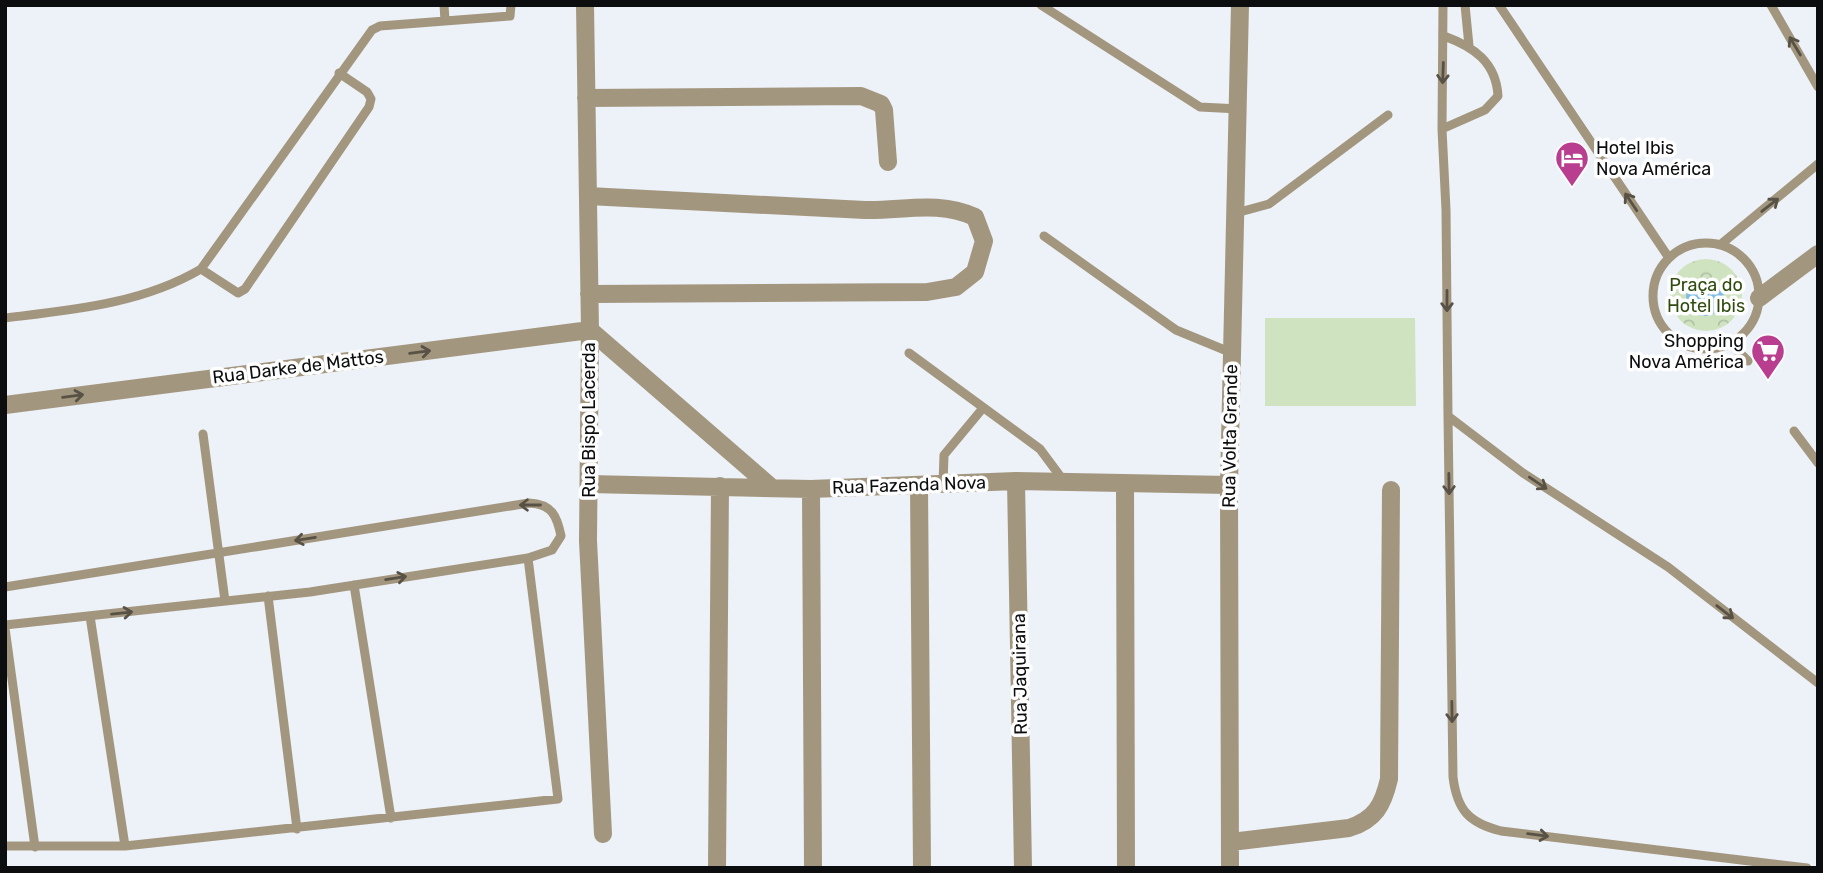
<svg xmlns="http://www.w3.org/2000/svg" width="1823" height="873" viewBox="0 0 1823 873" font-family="Rubik,sans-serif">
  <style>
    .grass { fill: #d0e3c0 }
    .park { fill: url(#park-crowns) }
    .water { fill: url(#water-ripples) }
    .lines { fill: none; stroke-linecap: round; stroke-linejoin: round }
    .lane { stroke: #a3967e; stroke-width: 9 }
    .street { stroke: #a3967e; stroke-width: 18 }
    .oneway { stroke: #585246 }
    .labels { text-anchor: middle; stroke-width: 7; stroke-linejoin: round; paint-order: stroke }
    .poi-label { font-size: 18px; fill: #0c0d0f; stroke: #fefefe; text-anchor: start }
    .park-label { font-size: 18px; fill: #304b0f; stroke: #fefefe }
    .street-label { font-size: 18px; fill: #0c0d0f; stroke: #fefefe }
  </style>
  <defs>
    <pattern id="park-crowns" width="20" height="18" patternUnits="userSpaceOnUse" patternTransform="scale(1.75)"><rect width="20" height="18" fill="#d0e3c0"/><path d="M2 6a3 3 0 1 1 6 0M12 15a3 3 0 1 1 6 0" fill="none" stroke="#b1c2a4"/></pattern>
    <pattern id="water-ripples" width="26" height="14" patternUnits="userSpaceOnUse" patternTransform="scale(1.75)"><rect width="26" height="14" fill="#80bce4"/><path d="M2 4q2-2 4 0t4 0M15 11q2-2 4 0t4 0" fill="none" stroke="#6da0c2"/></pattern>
  </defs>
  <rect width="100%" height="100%" fill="#edf1f8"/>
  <path class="grass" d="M1265,318H1415L1416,406H1265Z"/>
  <path class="park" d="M1670 295a36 36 0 1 1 72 0a36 36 0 1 1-72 0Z"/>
  <path class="water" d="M1686 297a19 19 0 1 1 38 0a19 19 0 1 1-38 0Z"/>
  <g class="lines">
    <path class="lane" d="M444,5L445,21
      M1041,5L1200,107L1239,109
      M1443,5L1442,129L1446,210L1448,416L1523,473L1668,567L1818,683
      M1465,5L1469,46
      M1499,5L1669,258
      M1771,5L1818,87
      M1442,129L1485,110L1498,96C1496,62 1474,47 1444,36
      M1236,213L1269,204L1388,115
      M1044,236L1176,330L1232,353
      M1653 296a53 53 0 1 1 106 0a53 53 0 1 1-106 0Z
      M1720,245L1818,164
      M201,269L238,293L245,289L369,107L371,99L367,92L339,73
      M5,318C71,310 142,304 201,269L372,30L380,26L510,16L511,5
      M1730,343L1748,361
      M909,353L1040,449L1063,480
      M1448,416L1453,777C1457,810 1469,823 1501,831L1807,868
      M1794,431L1818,463
      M203,434L225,601
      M943,484L944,455L983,408
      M354,585L391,818
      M5,587L529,503C552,504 557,516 561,536L552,550L528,558L310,592L5,625
      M268,596L297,829
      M90,616L125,846
      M5,628L35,847
      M5,846H125L558,799L528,558"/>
    <path class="street" d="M585,5L590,330L588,541L603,834
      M586,98L861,96L881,104L884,110L888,162
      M588,196C680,200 772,206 865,210C903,211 938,200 975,217L984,241L975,272L956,287L927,292L589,294
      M1759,298L1818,254
      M590,330L771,487
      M5,405L590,330
      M1016,481L1023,868
      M1125,483L1126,868
      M589,484L811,489L1016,481L1229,485
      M919,485L922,868
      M811,489L813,868
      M1231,842L1349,828C1375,820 1383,805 1389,779L1391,490
      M717,868L720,486
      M1230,868L1229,485L1240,5"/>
  </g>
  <defs><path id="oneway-shaft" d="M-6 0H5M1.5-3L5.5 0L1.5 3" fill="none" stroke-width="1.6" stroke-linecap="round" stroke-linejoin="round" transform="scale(1.75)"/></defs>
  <g class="oneway">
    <use href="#oneway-shaft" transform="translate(1795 46) rotate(-121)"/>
    <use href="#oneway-shaft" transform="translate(1443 73) rotate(92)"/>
    <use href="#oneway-shaft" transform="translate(1631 202) rotate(-124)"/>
    <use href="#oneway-shaft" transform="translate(1770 205) rotate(-38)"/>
    <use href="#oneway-shaft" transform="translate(1447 301) rotate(90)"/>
    <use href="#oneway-shaft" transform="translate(420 352) rotate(-7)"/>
    <use href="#oneway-shaft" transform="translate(73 396) rotate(-7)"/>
    <use href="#oneway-shaft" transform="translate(1538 483) rotate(34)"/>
    <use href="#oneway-shaft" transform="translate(1449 484) rotate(89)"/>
    <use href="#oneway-shaft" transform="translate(530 505) rotate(-180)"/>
    <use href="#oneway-shaft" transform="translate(305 539) rotate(171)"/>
    <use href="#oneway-shaft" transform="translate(396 578) rotate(-9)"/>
    <use href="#oneway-shaft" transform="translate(1725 612) rotate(38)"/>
    <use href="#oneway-shaft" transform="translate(122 613) rotate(-6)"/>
    <use href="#oneway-shaft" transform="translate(1452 712) rotate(89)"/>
    <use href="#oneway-shaft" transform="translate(1538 835) rotate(7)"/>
  </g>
  <defs>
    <g id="hotel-pin" transform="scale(1.75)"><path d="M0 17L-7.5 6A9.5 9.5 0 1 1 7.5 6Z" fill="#b93e8f" stroke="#fefefe"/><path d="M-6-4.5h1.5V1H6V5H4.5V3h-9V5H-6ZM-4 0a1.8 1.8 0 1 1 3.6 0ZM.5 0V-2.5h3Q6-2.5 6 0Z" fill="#fff"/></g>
    <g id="supermarket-pin" transform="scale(1.75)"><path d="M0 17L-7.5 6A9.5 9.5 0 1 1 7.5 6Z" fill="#b93e8f" stroke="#fefefe"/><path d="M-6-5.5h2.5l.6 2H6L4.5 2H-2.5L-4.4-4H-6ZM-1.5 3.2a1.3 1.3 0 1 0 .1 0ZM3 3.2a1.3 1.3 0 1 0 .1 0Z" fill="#fff"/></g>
  </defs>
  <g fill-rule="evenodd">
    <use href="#hotel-pin" x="1572" y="158"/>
    <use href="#supermarket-pin" x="1768" y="351"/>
  </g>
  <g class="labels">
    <g class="poi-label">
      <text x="1596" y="154">Hotel Ibis<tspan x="1596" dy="21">Nova América</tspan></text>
      <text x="1744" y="347" text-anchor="end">Shopping<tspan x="1744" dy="21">Nova América</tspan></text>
    </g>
    <g class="park-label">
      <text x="1706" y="291">Praça do<tspan x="1706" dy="21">Hotel Ibis</tspan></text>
    </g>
    <g class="street-label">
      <text transform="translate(298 367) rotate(-7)" y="6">Rua Darke de Mattos</text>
      <text transform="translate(589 420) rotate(-90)" y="6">Rua Bispo Lacerda</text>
      <text transform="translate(1230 436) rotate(-89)" y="6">Rua Volta Grande</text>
      <text transform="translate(909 485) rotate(-2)" y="6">Rua Fazenda Nova</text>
      <text transform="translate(1020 674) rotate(-91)" y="6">Rua Jaquirana</text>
    </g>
  </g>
  <rect width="1823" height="873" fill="none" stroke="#0c0d0f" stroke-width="14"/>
</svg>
